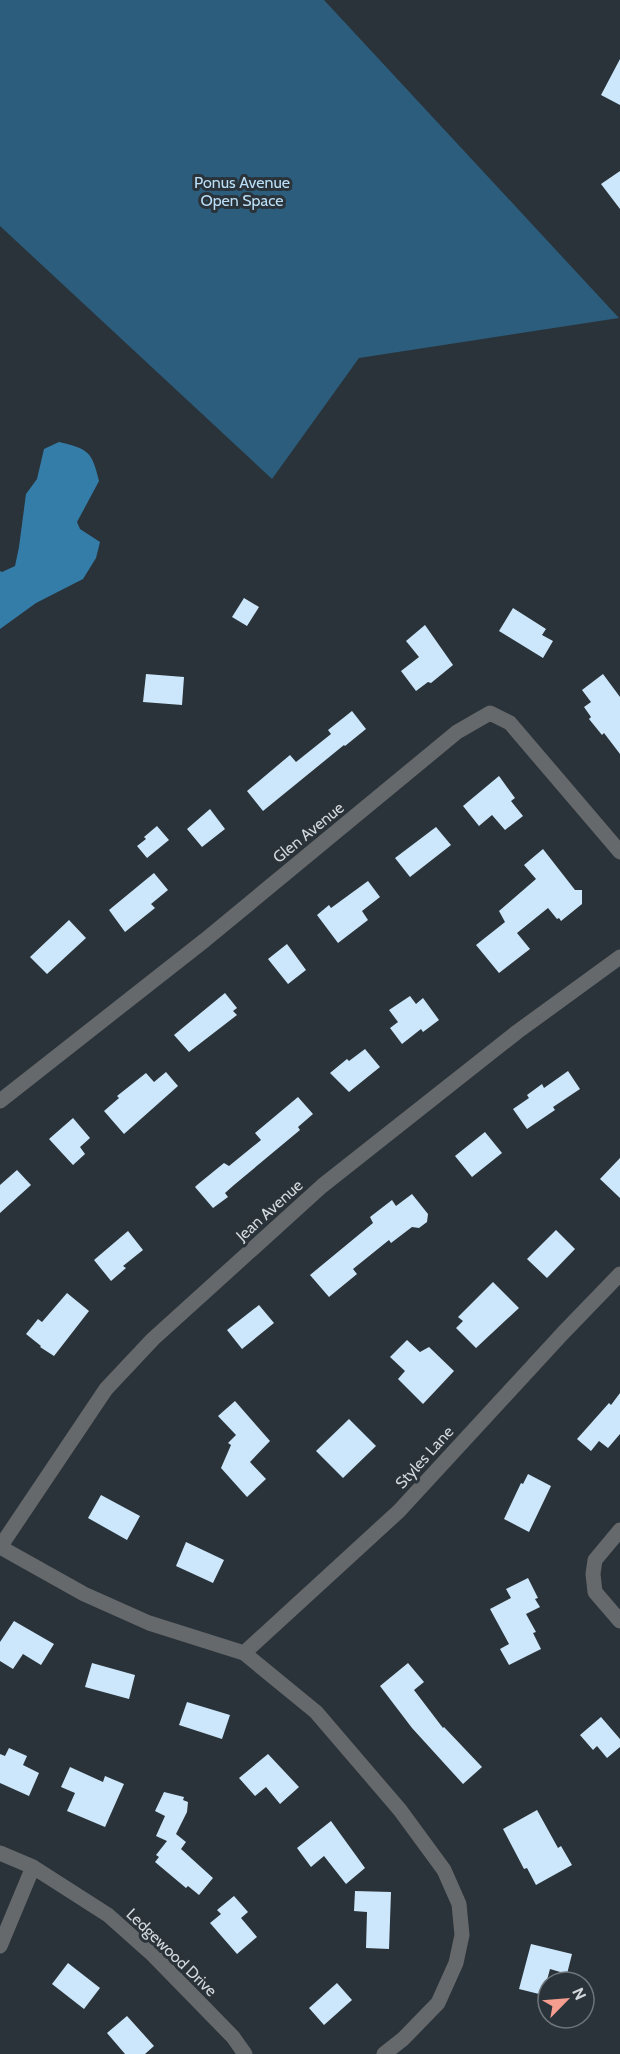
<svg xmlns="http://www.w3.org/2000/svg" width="620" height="2054" viewBox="0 0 620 2054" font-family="Cabin,sans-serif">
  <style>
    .green { fill: #2c5d7c }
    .water { fill: #357da9 }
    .building { fill: #cce7fb }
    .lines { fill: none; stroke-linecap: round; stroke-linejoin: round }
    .minor { stroke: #65696c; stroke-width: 15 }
    .labels { text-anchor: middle; stroke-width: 6; stroke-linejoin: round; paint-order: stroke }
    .park-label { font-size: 16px; fill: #badef7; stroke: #2a3339 }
    .street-label { font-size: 16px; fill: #d3d8dc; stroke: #2a3339 }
  </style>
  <rect width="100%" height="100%" fill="#2a3339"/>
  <path class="green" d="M0,0H324L619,318L359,358L272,479L0,226Z"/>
  <path class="water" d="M59,442C89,449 92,452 99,481L77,522L80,529L100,542L96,558L83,579L36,603L0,629V571L2,572L15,566L19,547L26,494L37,479L44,449Z"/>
  <path class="building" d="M620,59V105L601,95Z
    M620,171V209L601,184Z
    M244,598L259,607L247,626L232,617Z
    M513,608L546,629L542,635L553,641L543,658L499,631Z
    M425,625L453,665L431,683L428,682L416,691L401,671L419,657L406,641Z
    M146,674L184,677L182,705L143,702Z
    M603,674L620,697V754L604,733L602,735L589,719L591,717L584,707L591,702L582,690Z
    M352,711L366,729L345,746L344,745L263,811L247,791L290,755L296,762L331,734L328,730Z
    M499,776L515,798L511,801L523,816L505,830L492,815L479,826L463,806Z
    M210,809L225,829L202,847L187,829Z
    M157,826L169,840L147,858L137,846L146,839L144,837Z
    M436,827L451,845L410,877L395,858Z
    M543,849L575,890H582V904L561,921L559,918L557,919L548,908L517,933L530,949L499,973L476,945L505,922L499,911L536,879L524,865Z
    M154,873L168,890L151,904L155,908L125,932L109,910Z
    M368,881L380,897L362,911L368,920L338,943L317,915L329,905L331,908Z
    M69,920L86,938L47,974L30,957Z
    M287,944L306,970L288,984L268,959Z
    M225,993L237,1008L233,1011L237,1015L189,1052L174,1035Z
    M410,996L416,1004L423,998L439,1020L423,1032L421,1029L402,1044L390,1028L398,1022L389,1010Z
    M365,1049L380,1067L349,1092L330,1073L347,1059L349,1061Z
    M568,1071L580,1089L553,1107L555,1110L527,1129L513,1109L529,1098L527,1095L542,1084L544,1088Z
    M166,1072L178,1086L124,1134L104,1111L119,1098L117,1096L146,1073L154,1082Z
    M298,1097L313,1114L298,1127L300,1130L234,1185L225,1193L228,1197L213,1208L195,1187L197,1185L224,1163L229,1166L261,1140L255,1133Z
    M73,1118L90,1138L80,1147L85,1154L73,1165L49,1139Z
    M485,1132L502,1153L472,1177L455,1156Z
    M620,1158V1198L600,1179Z
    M17,1170L31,1185L0,1213V1185Z
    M412,1194L428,1214L427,1222L419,1228L412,1227L391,1243L389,1240L353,1269L357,1274L329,1297L310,1275L373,1223L370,1217L392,1200L396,1206Z
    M556,1230L575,1249L547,1278L527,1259Z
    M128,1231L143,1250L123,1266L126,1268L111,1281L94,1260Z
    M493,1282L519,1308L476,1348L456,1328L463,1321L458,1317Z
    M67,1293L89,1311L54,1356L40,1347L41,1346L26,1334L38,1319L42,1322Z
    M259,1305L274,1323L242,1349L227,1330Z
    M407,1340L420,1352L429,1347L454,1371L423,1404L398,1379L405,1371L390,1357Z
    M620,1393V1434L608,1448L599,1441L591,1451L577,1439L609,1403L611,1405Z
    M235,1401L270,1441L250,1462L266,1479L247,1497L221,1468L231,1445L228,1443L236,1435L218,1416Z
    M349,1419L376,1446L343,1478L316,1451Z
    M528,1474L551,1486L529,1532L504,1519L521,1483L523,1484Z
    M101,1495L140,1516L127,1540L88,1518Z
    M186,1542L224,1560L213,1583L176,1566Z
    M528,1578L538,1598L535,1599L540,1607L526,1614L536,1632L533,1633L541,1649L509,1665L500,1649L509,1644L490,1609L511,1598L506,1589Z
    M14,1621L54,1644L41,1665L23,1654L13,1669L0,1661V1642Z
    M92,1663L135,1675L129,1699L85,1687Z
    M408,1663L424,1682L414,1690L443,1728L444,1727L482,1767L463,1784L412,1728L380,1686Z
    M187,1702L230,1715L222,1739L179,1725Z
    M601,1717L620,1739V1747L607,1758L597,1746L593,1750L580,1735Z
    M9,1748L27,1756L23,1765L39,1773L29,1796L0,1783V1754L5,1756Z
    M268,1754L299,1787L280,1804L266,1787L255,1796L239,1778Z
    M70,1767L103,1782L105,1776L124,1784L105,1827L67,1811L75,1793L61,1787Z
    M164,1792L184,1797L183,1800L188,1802L187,1812L176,1834L186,1842L181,1849L213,1878L199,1895L188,1886L186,1888L155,1862L159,1857L156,1855L167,1841L156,1836L165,1816L155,1811Z
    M537,1810L558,1848L561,1846L572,1865L536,1885L527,1868L524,1869L503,1829Z
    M331,1821L365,1868L346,1884L324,1856L311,1867L297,1848Z
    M355,1891L391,1892L389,1949L366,1948L367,1912L354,1911Z
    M234,1896L248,1912L241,1918L257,1937L237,1954L210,1923L221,1914L217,1910Z
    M531,1944L572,1954L567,1974L550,1969L543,1995L519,1989Z
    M68,1963L100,1988L84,2009L52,1984Z
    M337,1983L352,2000L324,2025L309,2008Z
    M127,2016L154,2046L145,2054H125L107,2033Z"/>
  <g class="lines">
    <path class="minor" d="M0,1101L205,940L457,732L490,713L510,723L620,852
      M620,1530L595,1560L593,1574L595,1592L620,1621
      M0,1547L106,1389L153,1339L322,1186L517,1032L620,957
      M0,1547L84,1594L149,1623L244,1653L316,1712L400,1810L444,1870L459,1904L462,1935L456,1963L438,2003L403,2039L384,2054
      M244,1653L399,1511L563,1333L620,1274
      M0,1853L33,1867L108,1915L153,1955L233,2037L245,2054
      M0,1946L33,1867"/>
  </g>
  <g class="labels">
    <g class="park-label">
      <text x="242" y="188">Ponus Avenue<tspan x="242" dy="18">Open Space</tspan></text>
    </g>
    <g class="street-label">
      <text transform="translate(308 832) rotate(-39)" y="6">Glen Avenue</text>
      <text transform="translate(269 1210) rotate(-42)" y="6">Jean Avenue</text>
      <text transform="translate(424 1457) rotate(-48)" y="6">Styles Lane</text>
      <text transform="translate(172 1952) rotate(44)" y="6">Ledgewood Drive</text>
    </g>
  </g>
  <g transform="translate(566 2000) rotate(65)"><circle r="28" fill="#2a3339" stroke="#6e757a" stroke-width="1.5"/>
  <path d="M0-4.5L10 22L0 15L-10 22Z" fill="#f59d8f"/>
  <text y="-9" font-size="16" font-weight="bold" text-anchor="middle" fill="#d3d8dc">N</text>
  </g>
</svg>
